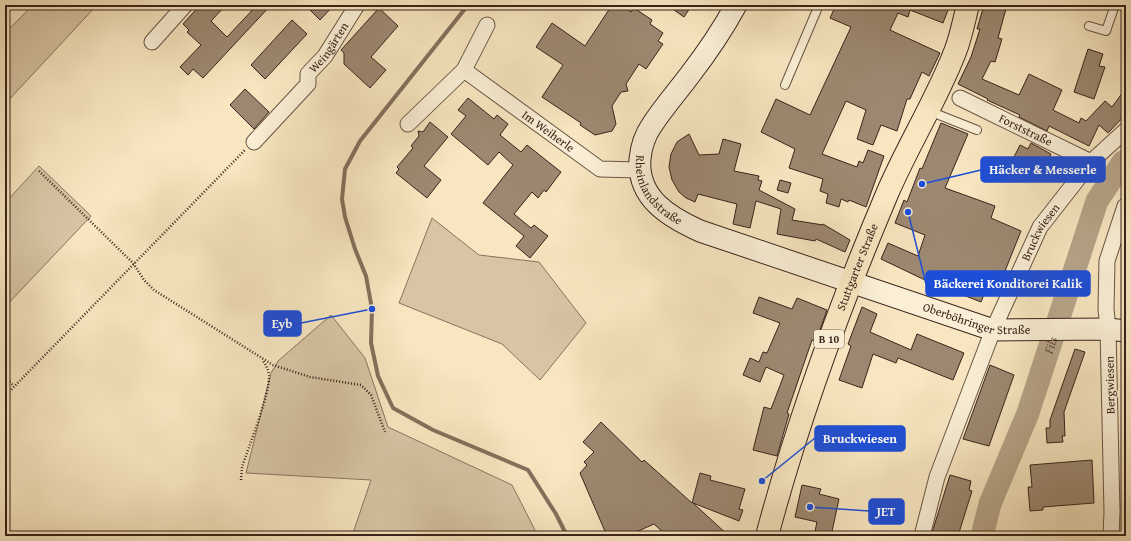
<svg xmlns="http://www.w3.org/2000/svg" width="1131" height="541" viewBox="0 0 1131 541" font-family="'Gentium Book Plus',serif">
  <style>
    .green { fill: #d7c5a4; stroke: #887460 }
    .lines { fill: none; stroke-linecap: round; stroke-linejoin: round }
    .stream { stroke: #84705c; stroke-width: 4 }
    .river { stroke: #b6a488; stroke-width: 23 }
    .building { fill: #9c8871; stroke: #39231b }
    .lane-casing { stroke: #685444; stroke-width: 10 }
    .street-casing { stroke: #685444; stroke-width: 17 }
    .secondary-casing { stroke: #39231b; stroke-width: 23 }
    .primary-casing { stroke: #39231b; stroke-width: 24 }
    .path { stroke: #39231b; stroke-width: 2.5; stroke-dasharray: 1 2; stroke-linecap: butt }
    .lane { stroke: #faefd6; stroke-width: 8 }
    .street { stroke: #faefd6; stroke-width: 15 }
    .secondary { stroke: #faefd6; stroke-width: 21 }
    .primary { stroke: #f7e6c0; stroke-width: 22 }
    .labels { text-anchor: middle; stroke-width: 3; stroke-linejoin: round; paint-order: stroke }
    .shield { fill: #faefd6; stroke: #736053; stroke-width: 1 }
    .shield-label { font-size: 11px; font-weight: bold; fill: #39231b }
    .street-label { font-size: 12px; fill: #39231b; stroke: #faefd6 }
    .water-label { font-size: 13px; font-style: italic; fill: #655041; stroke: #faefd6 }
    .leader { fill: none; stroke: #1d4ed8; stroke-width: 1.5 }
    .callout-dot { fill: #1d4ed8; stroke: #faefd6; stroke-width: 1.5 }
    .callout { fill: #1d4ed8; stroke: #1d4ed8; stroke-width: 1.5 }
    .callout-label { font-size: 13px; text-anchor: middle; font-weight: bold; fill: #fff }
  </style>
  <rect width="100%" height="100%" fill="#f7e6c0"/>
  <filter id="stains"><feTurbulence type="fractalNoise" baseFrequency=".005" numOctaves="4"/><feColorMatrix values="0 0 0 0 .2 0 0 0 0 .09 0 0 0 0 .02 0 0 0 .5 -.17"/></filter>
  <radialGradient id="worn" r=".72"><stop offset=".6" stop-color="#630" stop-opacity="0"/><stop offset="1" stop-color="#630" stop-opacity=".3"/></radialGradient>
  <path class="green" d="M33,5H97L5,104V33Z
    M39,166L91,216L5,307V203Z
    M432,218L479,255L539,262L586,323L540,380L502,344L399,303Z
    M331,315L365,358L388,427L512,485L538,536H352L371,480L246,473L271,373L278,361Z"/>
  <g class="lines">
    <path class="stream" d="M468,5L360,141L345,169L342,199L345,217L355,249L366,276L372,309L371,343L378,376L393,408L433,430L528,470L556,514L567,536"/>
    <path class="river" id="s1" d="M982,536L990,504L1028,413L1097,201L1123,162L1126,161"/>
  </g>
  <path class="building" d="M200,5H226L211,21L227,37L257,5H271L203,78L193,69L188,75L180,67L201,45L187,32L189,30L183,24Z
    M305,5H334L320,20Z
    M612,5H621L631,12L634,8L652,20L650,24L663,33L658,41L663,44L646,69L639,64L626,84L628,91L621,92L612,106L616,124L612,131L595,135L580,125L581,123L542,97L563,65L536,47L552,23L585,46Z
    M667,5H692L684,17Z
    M836,5H935L948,10L943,23L910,10L908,17L898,13L890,30L940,53L929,76L922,72L910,99H907L897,131L881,125L873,145L857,139L866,110L846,101L822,154L857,167L859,161L863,163L868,150L884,156L866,207L849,200L848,202L841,199L839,207L826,203L828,194L820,191L823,179L789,168L795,149L761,132L776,99L810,115L851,27L830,18Z
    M984,5H1007L998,38L1002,39L995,62L991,61L982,79L1019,95L1029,74L1062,90L1053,110L1079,123L1081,118L1086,121L1105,101L1112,107L1126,88V114L1108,133L1099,125L1089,146L1049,126L1047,131L1019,117L1020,115L987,100L988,99L958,84L971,57L980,29H977Z
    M379,8L398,26L371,57L386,70L370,88L344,64V53L341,50Z
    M292,20L307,34L265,79L251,65Z
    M1088,49L1103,54L1099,66L1105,67L1094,99L1074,92Z
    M245,89L269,112L254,129L230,105Z
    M468,98L494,119L497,115L508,124L500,135L521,152L527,145L561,172L546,192L544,190L538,198L532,192L514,214L531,228L534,225L548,236L530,258L516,246L524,236L483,203L513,165L499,152L488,165L451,134L466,116L458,110Z
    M430,122L448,137L424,166L441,180L427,198L396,173L399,169L397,167L413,148L411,146L419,136L418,131L423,132Z
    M941,123L968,134L945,188L995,206L991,218L1021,231L1003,276L993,272L981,302L925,280L881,259L888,243L918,256L925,235L895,223L904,200L907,202L920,168L922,169Z
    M689,134L699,155L719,154L723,139L741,144L734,171L759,176L758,180L762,181L759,190L795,209L792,220L823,225V224L850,240L845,252L816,239L815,241L777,234L781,209L756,201L750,228L733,224L737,204L698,194L695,202L686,198L679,192L672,180L669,167L671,154L677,142Z
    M1031,143L1051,154L1043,171L1014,157L1020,145L1028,149Z
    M780,180L791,183L788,193L777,190Z
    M759,297L792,309L797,298L827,310L816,341L812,340L787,413L789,414L777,456L753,450L764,407L771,409L784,375L766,367L760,382L743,375L750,358L759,362L763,352L767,353L780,323L753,313Z
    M862,307L877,314L870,332L911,350L917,334L964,353L953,380L898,358L896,363L873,354L862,388L839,380L851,346L848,344Z
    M1075,349L1085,352L1064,412L1065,436H1062L1063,442L1047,443L1046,428H1050V420Z
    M990,365L1014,375L989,446L963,439Z
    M601,422L642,462L644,460L692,503L700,473L711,476L710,480L745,489L739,509L743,510L739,521L693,503L729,536H667L654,524L627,536H607L580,473L587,465L584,462L594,452L583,442Z
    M1092,460L1094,503L1043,507V510L1030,511L1028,487H1032L1030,465Z
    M950,475L971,481L969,490L972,491L958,536H931Z
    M802,485L821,489L819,494L839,499L831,536H814L817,522L795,517Z"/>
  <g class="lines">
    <g class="lane-casing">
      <path id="lane" d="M1089,26L1106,31L1115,5
        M785,85L819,5
        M929,111L977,130"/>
    </g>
    <g class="street-casing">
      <g id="street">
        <path d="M152,42L185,5"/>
        <path d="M464,70L487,25"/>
        <path id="s2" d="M960,98L1091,162"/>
        <path id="s3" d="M408,124L464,70L600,169L639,170"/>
        <path id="s4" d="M254,142L308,84V74L325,56L357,5"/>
        <path id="s5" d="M922,536L937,477L993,330L1040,227L1091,162L1126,130"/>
        <path d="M1111,536L1112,512L1108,329L1106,309L1107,261L1125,206"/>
      </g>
    </g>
    <g class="secondary-casing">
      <g id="secondary">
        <path id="s6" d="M736,5C723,29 706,54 689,76C677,92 663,108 652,125C645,135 641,148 640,159C637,198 669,217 700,231L993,330L1108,329L1126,331"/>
      </g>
    </g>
    <g class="primary-casing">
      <g id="primary">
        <path id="s7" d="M767,536C798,419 840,305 887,194C908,145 936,101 955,52C961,37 964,20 968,5"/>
      </g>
    </g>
    <path class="path" d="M39,171L133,263L144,280L154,290L273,365L310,377L361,385L371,395L385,432
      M5,378L14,386
      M5,396L245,150
      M241,480L242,467C249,446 270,394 269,375C268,369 266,365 263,361"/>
    <use href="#lane" class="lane"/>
    <use href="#street" class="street"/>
    <use href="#secondary" class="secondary"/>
    <use href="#primary" class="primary"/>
  </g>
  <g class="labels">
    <rect class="shield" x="814" y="330" width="30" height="18" rx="3"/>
    <g class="shield-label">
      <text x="829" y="343">B 10</text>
    </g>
    <g class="street-label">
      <text dy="4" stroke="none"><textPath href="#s4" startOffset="123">Weingärten</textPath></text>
      <text dy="4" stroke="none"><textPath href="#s2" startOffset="73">Forststraße</textPath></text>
      <text dy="4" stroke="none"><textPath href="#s3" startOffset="182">Im Weiherle</textPath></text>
      <text dy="4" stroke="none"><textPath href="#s6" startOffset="221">Rheinlandstraße</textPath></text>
      <text dy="4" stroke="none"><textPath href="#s5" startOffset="327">Bruckwiesen</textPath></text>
      <text dy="4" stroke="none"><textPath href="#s7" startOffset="284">Stuttgarter Straße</textPath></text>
      <text dy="4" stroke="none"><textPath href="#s6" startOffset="575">Oberböhringer Straße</textPath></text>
      <text transform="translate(1110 385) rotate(-91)" y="4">Bergwiesen</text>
    </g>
    <g class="water-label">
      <text dy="5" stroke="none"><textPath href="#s1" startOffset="203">Fils</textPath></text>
    </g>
  </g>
  <path class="leader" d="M922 184L981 170M908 212L926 284M372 309L301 323M762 481L815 438M810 507L869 511"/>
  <g class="callout-dot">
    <circle cx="922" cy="184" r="4"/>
    <circle cx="908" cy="212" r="4"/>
    <circle cx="372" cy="309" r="4"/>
    <circle cx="762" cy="481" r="4"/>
    <circle cx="810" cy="507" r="4"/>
  </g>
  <g class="callout">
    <rect x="981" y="157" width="124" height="25" rx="4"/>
    <rect x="926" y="271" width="164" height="25" rx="4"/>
    <rect x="264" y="311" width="37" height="25" rx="4"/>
    <rect x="815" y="426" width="90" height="25" rx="4"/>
    <rect x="869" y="499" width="35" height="25" rx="4"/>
  </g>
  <g class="callout-label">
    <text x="1043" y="174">Häcker &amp; Messerle</text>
    <text x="1008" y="288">Bäckerei Konditorei Kalik</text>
    <text x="282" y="328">Eyb</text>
    <text x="860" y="443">Bruckwiesen</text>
    <text x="886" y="516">JET</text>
  </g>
  <rect width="1131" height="541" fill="none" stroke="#f7e6c0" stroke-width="20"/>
  <rect x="6" y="6" width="1119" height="529" fill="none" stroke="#39231b" stroke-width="2"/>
  <rect x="10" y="10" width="1111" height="521" fill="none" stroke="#39231b"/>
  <rect width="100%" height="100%" filter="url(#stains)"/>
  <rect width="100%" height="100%" fill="url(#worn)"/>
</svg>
